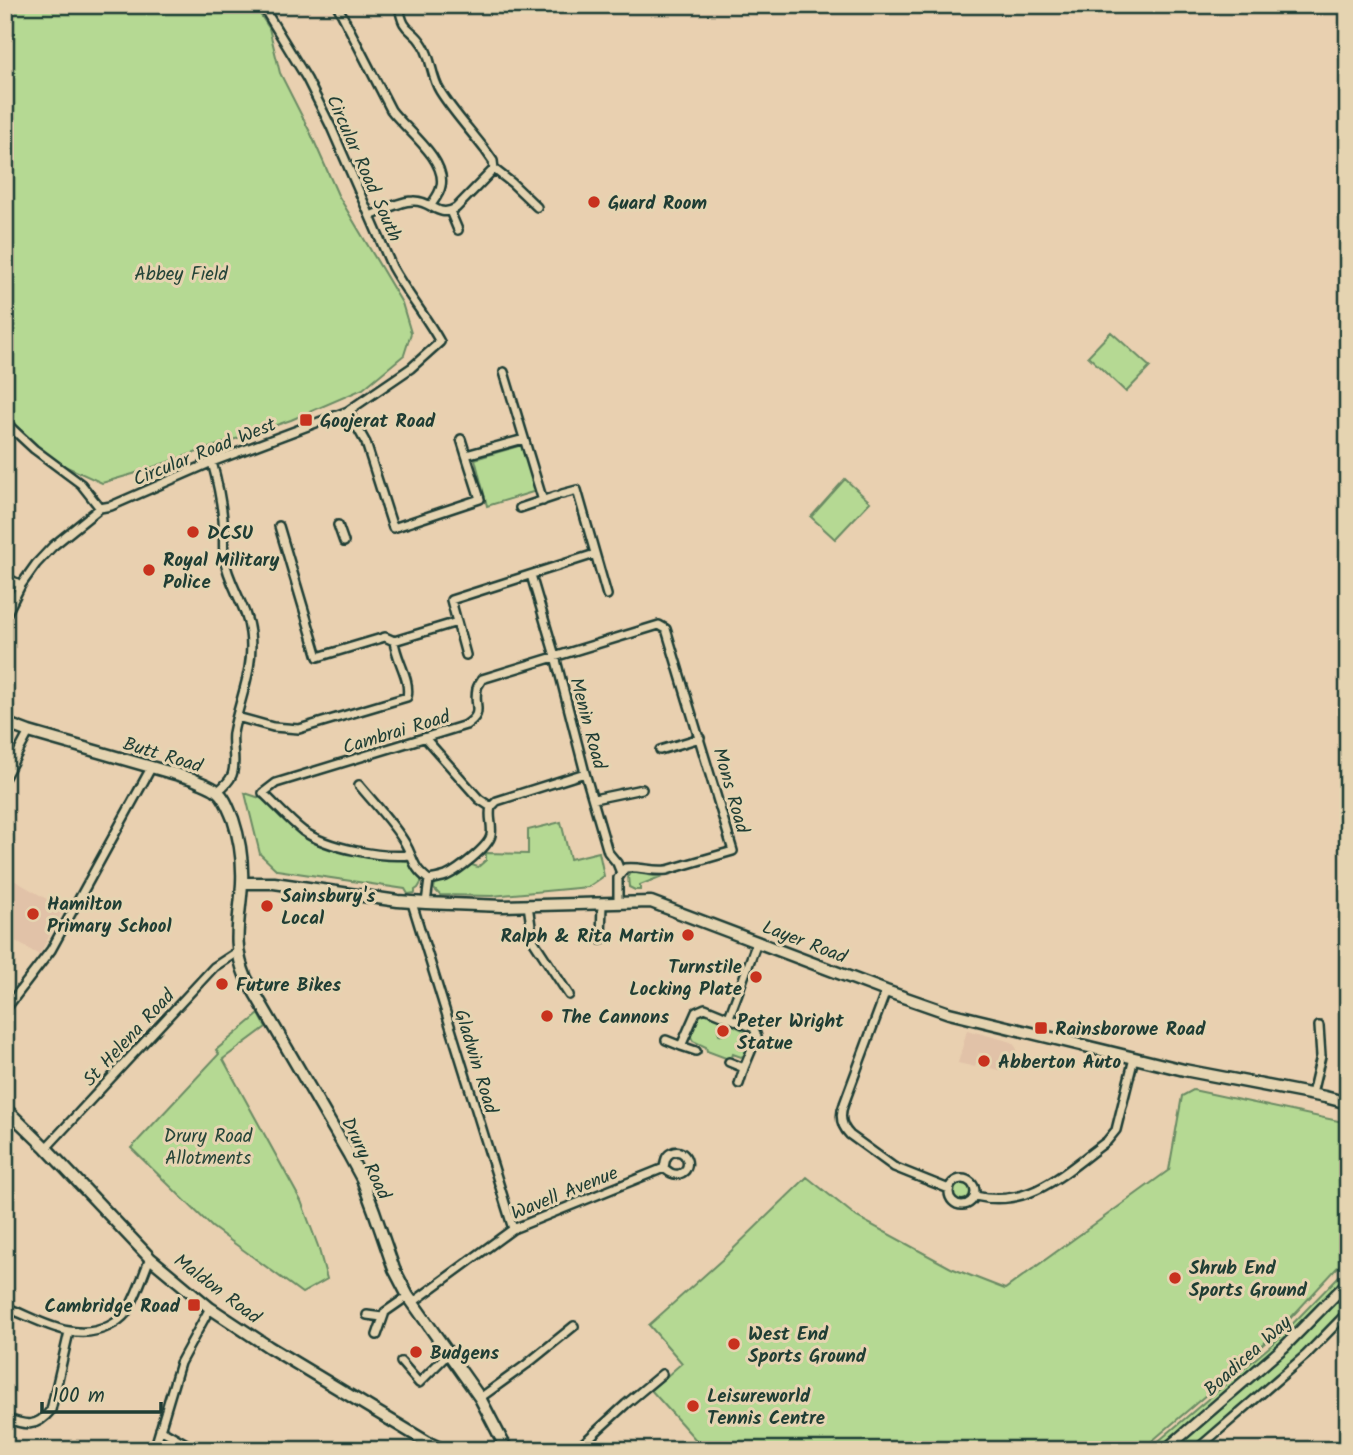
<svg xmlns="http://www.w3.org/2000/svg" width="1353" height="1455" viewBox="0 0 1353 1455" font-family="Kalam,sans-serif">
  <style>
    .built { fill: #e1c2a8 }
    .green { fill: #b5d993; stroke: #6a8b64; stroke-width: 2 }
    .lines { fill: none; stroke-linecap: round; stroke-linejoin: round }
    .minor-casing { stroke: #1f3d34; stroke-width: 12 }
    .tertiary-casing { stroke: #1f3d34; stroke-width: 14 }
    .secondary-casing { stroke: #1f3d34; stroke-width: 15 }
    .minor { stroke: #e5d4b1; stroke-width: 7 }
    .tertiary { stroke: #e5d4b1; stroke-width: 9 }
    .secondary { stroke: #e5d4b1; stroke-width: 10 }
    .poi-dot { fill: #c8321e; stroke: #e5d4b1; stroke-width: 2.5 }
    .labels { text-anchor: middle; stroke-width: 6; stroke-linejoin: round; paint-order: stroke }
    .street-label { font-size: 19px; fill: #1f3d34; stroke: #e5d4b1 }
    .poi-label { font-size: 19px; font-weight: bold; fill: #1f3d34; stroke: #e5d4b1; text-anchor: start }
    .park-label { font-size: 19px; fill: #264539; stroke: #e5d4b1 }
  </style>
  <rect width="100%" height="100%" fill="#e9d0b0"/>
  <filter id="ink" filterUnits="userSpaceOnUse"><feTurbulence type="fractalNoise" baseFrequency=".0143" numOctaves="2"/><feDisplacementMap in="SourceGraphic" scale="14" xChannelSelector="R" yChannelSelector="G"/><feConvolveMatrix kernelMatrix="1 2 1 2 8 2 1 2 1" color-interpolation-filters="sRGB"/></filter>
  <g filter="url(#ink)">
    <path class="built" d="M5,875L64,909L39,955L5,935Z
      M967,1030L1012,1042L1017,1049L1013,1065L999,1070L990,1068L992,1057L979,1053L975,1067L958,1063Z"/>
    <path class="green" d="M5,5H254L269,28L280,73L311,134L338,195L402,303L411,333L404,355L363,389L291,420L133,474L102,483L45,457L5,424Z
      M1111,332L1150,367L1126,392L1088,356Z
      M522,445L536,491L487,506L475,459Z
      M845,479L870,502L835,539L811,517Z
      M245,793L266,800L304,836L341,852L408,861L421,876V883L418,888L415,890V893L408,894L405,889L277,870L260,854Z
      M561,822L570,859L599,852L604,876L588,887L492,896L440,895L434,889L435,883L446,881L469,864L478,867L486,860V853L528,854V830Z
      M630,873H636L660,877L640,885V890H635L629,887L628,876Z
      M705,1012L710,1013L711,1016L725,1019L723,1025L718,1029L719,1034L722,1035L727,1032L726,1027L728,1020L734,1022L735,1026L747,1032L750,1041L745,1055L741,1057L733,1054L731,1060L707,1051L706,1047L693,1041L690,1035L698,1016Z
      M259,1014L266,1027L223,1059L301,1201L318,1246L327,1279L302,1293L212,1227L131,1148L219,1054L216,1050Z
      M1193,1090L1348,1123V1256L1286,1323L1241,1365L1145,1447L1110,1444L1102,1450H705L651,1390L682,1363L649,1325L725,1257L807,1177L857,1217L951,1268L1005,1289L1169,1170L1182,1096Z
      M953 1193a9 9 0 1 1 18 0a9 9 0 1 1-18 0Z
      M1339,1276H1342L1343,1280L1289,1337L1158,1450H1148L1274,1343Z
      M1348,1288V1311L1299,1357L1192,1450H1174L1294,1345Z"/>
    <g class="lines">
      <g class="minor-casing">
        <path id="minor" d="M337,5L391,110C405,129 447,159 441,186C440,193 435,199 431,205
          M494,169L512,183L537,207
          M450,211L458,230
          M370,216C383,211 399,201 413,201C432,200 437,219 456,208L494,169L493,161L486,151C471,131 453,112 440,91C431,77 432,59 423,45C412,26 403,35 399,5
          M504,372L543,501
          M348,411L366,443L393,528L480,499L466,455L524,439
          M5,422L34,449L81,484L100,508
          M461,439L466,455
          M212,462C217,480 221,500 223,519C224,532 223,545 224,557C228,584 247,606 250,633C255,668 239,700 233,733C231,747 237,761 232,775C229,782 223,787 218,791
          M562,494L577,490L607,595
          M520,508L556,496
          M338,525L344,542
          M279,526L318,657L385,637L394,641
          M531,575L555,656L585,773L608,852L617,863L621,873
          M5,577L21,585
          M5,617L21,585L36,564L53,546L100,508L111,506L212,462L348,411L411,368L440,342C426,316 407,294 392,267L331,127L307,79L262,5
          M457,622L466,655
          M237,717L273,727L299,729L407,697C411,679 396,660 394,641L457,622L451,600L595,554
          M425,738L479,799L491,807C488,817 493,825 491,835C489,847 457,871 446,876C440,878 434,879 429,880L426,903
          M660,750L700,738
          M5,777L29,732
          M359,785C373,802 394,824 405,843C415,860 411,866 429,880
          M594,799L642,789
          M491,807L497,801L585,773
          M410,855C381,858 327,848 303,831C289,820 276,805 263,793L276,783L466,725C485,712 473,707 477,689C477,686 480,683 482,679L659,625L666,629L733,851L667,870C652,872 639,866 625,868L618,878V902
          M412,903L513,1229
          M528,905L533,940L569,995
          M601,940L602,903
          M886,991L844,1104C839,1116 841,1126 850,1135L894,1167L949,1189
          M5,1010L51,950L151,768
          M729,1017L757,942
          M666,1040L681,1046
          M696,1051L681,1046L696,1012L705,1008L754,1028L757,1037L744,1068
          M729,1062L744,1068L739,1084
          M1312,1094L1321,1056L1319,1026
          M46,1148L214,967L237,952
          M949 1192a13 13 0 1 1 26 0a13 13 0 1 1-26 0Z
          M975,1196C1031,1209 1065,1172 1107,1141L1116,1130L1134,1058
          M412,1303L513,1229L664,1168C669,1172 672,1175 679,1174C695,1170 686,1145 671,1153C665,1156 665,1162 664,1168
          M5,1307C38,1319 73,1344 109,1326C115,1323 122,1318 126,1313C135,1300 144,1273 150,1258
          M367,1315L382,1317
          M377,1335L385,1312L408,1296
          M401,1362L419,1383L448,1354
          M480,1398L527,1364L574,1326
          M5,1418C25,1425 36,1429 51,1410L69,1332
          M160,1429L197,1450
          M154,1450L180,1363L210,1308
          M576,1450L626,1404L662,1374
          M1196,1450L1306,1355L1343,1317L1348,1314"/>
      </g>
      <g class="tertiary-casing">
        <path id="tertiary" d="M1165,1450L1284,1347L1348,1282"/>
      </g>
      <g class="secondary-casing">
        <path id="secondary" d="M5,723L29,732L193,779C200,783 211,786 217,791C225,797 229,810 233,819C240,840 243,861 242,883C240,920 231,943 246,978L349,1155L362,1179L374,1211L394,1269L408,1296L480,1398L507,1450
          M242,883H274L398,901L426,903L503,906L651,902L886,991L949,1013L1184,1070L1325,1097L1348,1103
          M5,1108L46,1148L150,1258L210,1308L269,1347L427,1442L444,1450"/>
      </g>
      <use href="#minor" class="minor"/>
      <use href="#tertiary" class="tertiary"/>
      <use href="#secondary" class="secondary"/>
    </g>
  </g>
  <g class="poi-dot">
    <circle cx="594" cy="202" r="7"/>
    <rect x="299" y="413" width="14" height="14" rx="3.5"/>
    <circle cx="193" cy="532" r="7"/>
    <circle cx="149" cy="570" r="7"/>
    <circle cx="267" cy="906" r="7"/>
    <circle cx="33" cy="914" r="7"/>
    <circle cx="688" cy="935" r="7"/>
    <circle cx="756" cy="977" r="7"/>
    <circle cx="222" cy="984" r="7"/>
    <circle cx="547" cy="1016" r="7"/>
    <rect x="1034" y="1021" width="14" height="14" rx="3.5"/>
    <circle cx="723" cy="1031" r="7"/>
    <circle cx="984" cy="1061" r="7"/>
    <circle cx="1175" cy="1278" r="7"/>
    <rect x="187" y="1298" width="14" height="14" rx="3.5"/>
    <circle cx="734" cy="1344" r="7"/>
    <circle cx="416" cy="1352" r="7"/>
    <circle cx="693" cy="1406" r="7"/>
  </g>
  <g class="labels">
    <g class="street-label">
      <text transform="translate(365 168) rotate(66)" y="7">Circular Road South</text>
      <text transform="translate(204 451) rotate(-22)" y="7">Circular Road West</text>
      <text transform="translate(589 723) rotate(75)" y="7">Menin Road</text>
      <text transform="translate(396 731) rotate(-17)" y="7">Cambrai Road</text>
      <text transform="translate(163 754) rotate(17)" y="7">Butt Road</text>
      <text transform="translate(732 790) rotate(74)" y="7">Mons Road</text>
      <text transform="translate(805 941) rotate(21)" y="7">Layer Road</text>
      <text transform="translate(128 1037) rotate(-47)" y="7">St Helena Road</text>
      <text transform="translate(477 1061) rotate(73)" y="7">Gladwin Road</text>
      <text transform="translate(367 1158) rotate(64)" y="7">Drury Road</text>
      <text transform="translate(564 1192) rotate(-22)" y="7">Wavell Avenue</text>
      <text transform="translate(218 1288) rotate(37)" y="7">Maldon Road</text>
      <text transform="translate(1247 1355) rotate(-42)" y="7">Boadicea Way</text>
    </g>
    <g class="poi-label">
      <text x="608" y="209">Guard Room</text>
      <text x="320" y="427">Goojerat Road</text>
      <text x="207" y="539">DCSU</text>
      <text x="163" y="566">Royal Military<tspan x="163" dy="22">Police</tspan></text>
      <text x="281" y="902">Sainsbury's<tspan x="281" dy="22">Local</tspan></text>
      <text x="47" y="910">Hamilton<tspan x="47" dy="22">Primary School</tspan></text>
      <text x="674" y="942" text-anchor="end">Ralph &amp; Rita Martin</text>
      <text x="742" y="973" text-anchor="end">Turnstile<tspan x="742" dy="22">Locking Plate</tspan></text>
      <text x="236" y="991">Future Bikes</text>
      <text x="561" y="1023">The Cannons</text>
      <text x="737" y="1027">Peter Wright<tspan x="737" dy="22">Statue</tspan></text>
      <text x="1055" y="1035">Rainsborowe Road</text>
      <text x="998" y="1068">Abberton Auto</text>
      <text x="1189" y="1274">Shrub End<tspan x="1189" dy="22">Sports Ground</tspan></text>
      <text x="180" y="1312" text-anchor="end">Cambridge Road</text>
      <text x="748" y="1340">West End<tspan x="748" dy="22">Sports Ground</tspan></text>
      <text x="430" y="1359">Budgens</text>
      <text x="707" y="1402">Leisureworld<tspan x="707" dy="22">Tennis Centre</tspan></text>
    </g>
    <g class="park-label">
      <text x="181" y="280">Abbey Field</text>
      <text x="208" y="1142">Drury Road<tspan x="208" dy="22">Allotments</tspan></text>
    </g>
  </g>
  <rect width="1353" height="1455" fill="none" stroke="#e5d4b1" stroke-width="28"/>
  <rect x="14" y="14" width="1325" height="1427" fill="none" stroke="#1f3d34" stroke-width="2.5" filter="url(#ink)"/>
  <path d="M42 1402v10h119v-10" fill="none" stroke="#1f3d34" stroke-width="3.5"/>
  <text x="52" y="1402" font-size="21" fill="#1f3d34" stroke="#e5d4b1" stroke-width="5" paint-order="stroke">100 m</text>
</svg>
